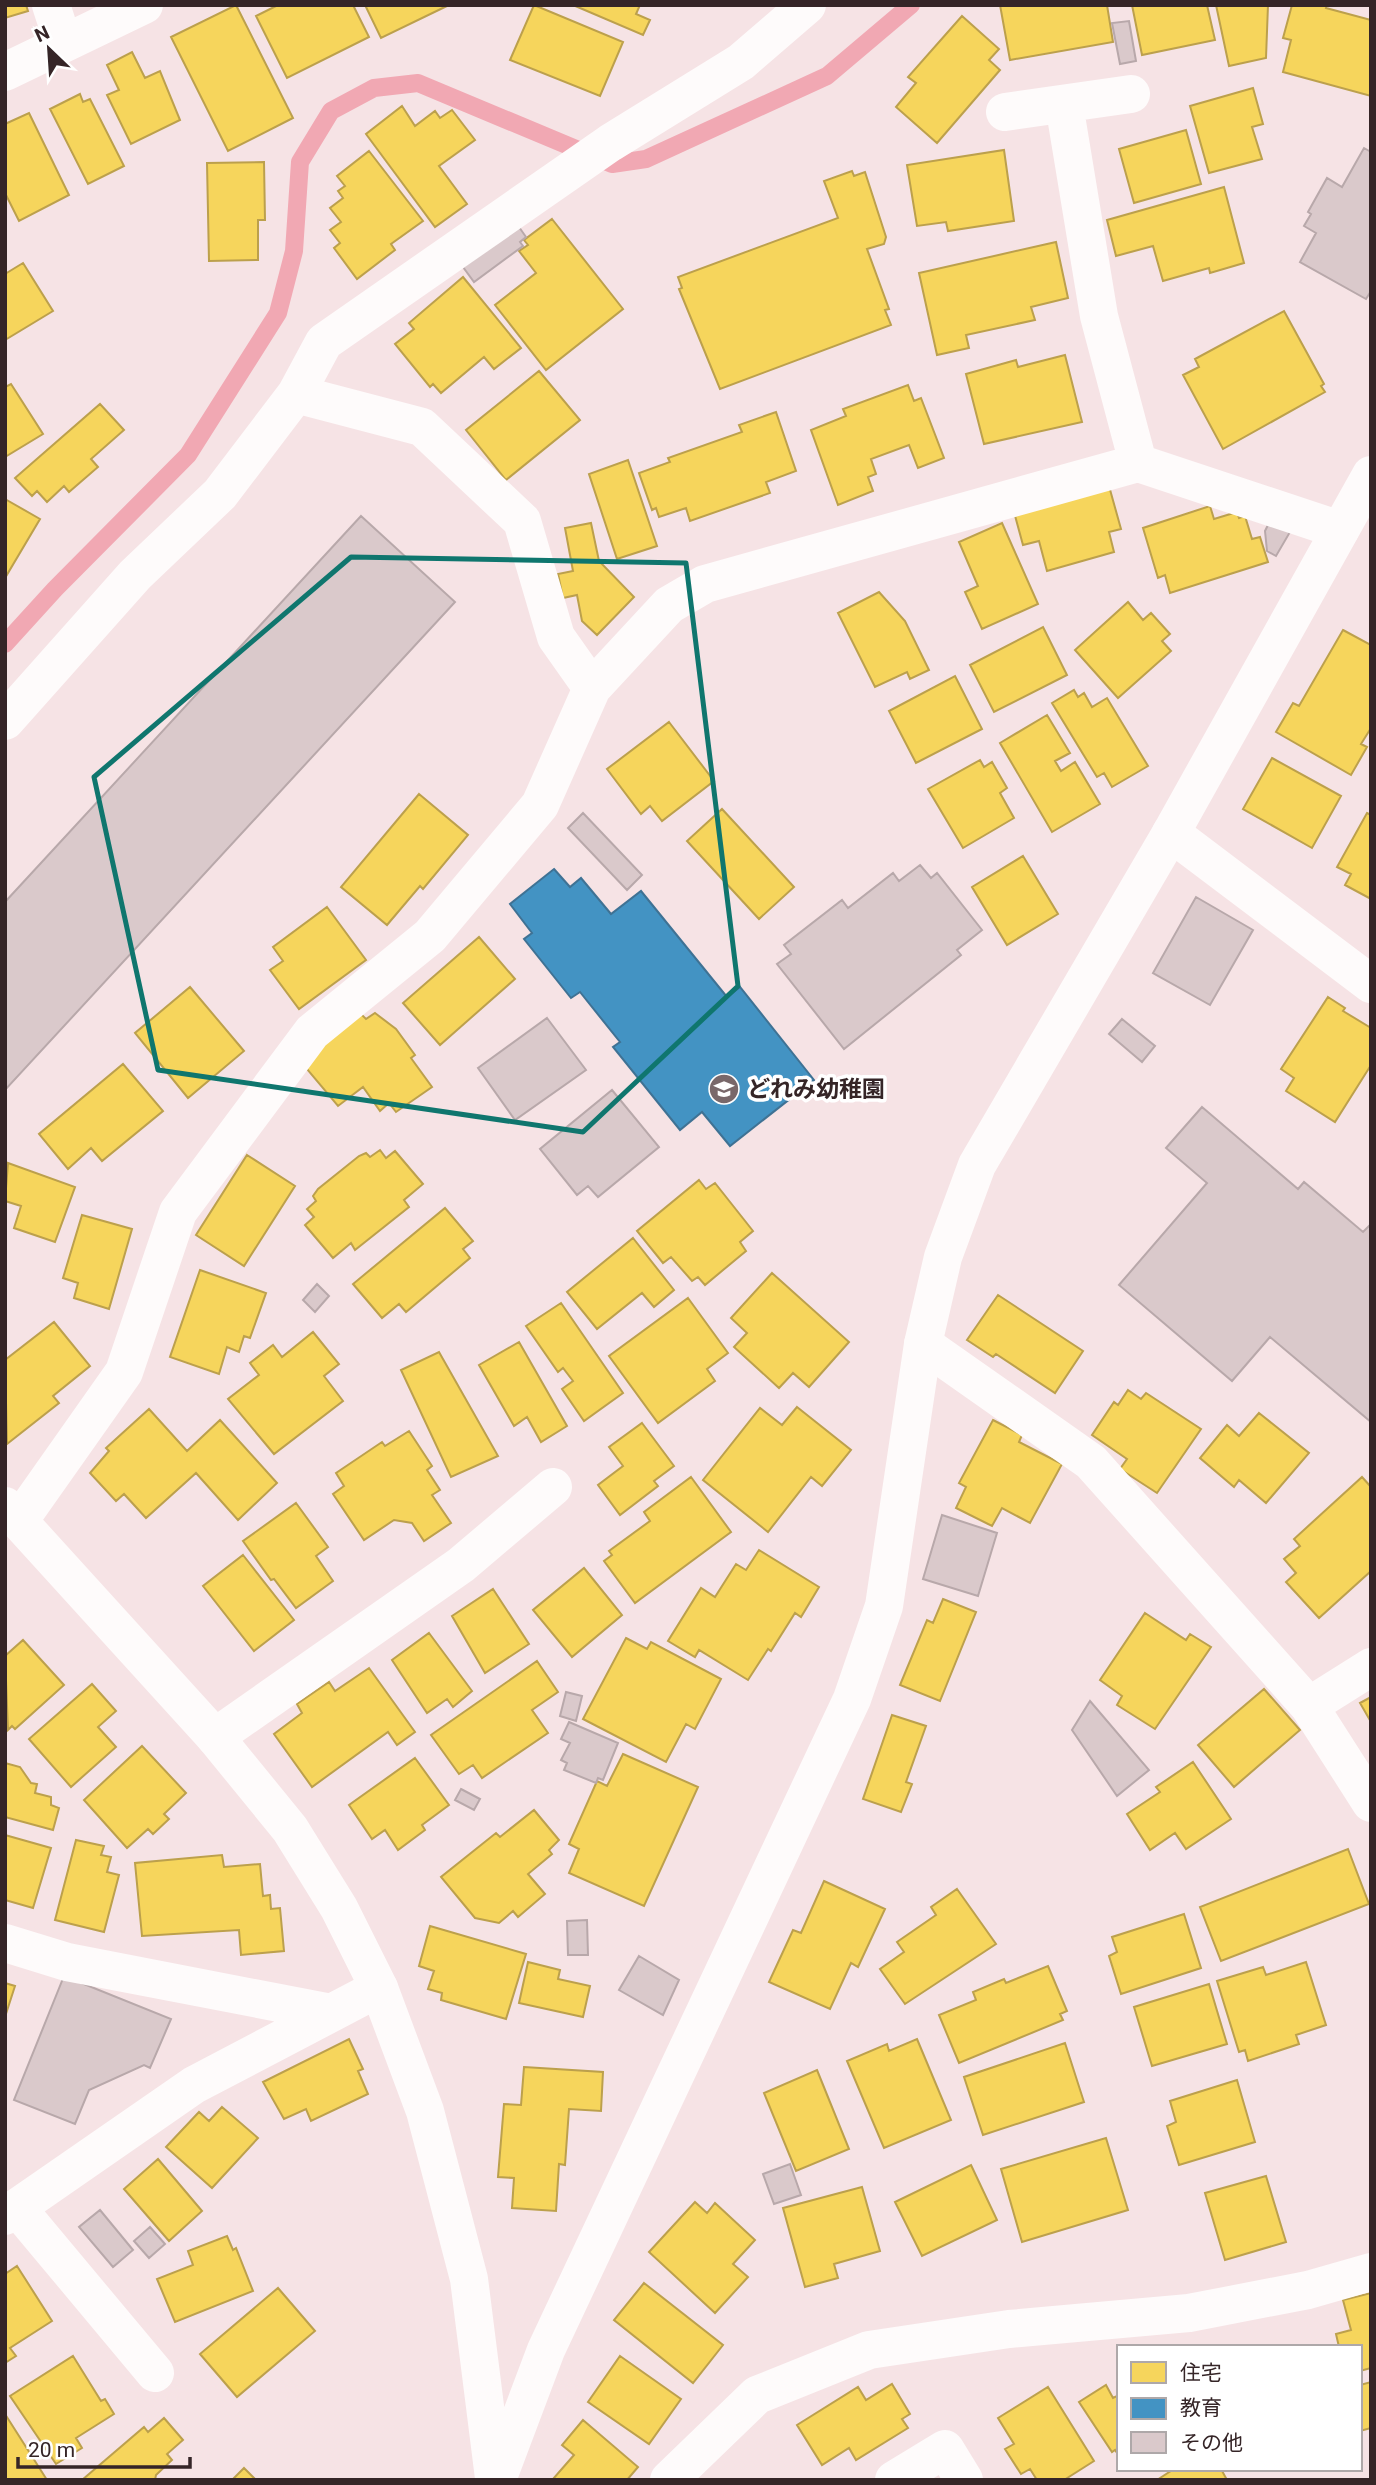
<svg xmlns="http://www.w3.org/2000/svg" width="1376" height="2485" viewBox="0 0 1376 2485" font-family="Roboto,'Noto Sans JP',sans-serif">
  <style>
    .homes { fill: #f6d55c; stroke: #bca04c; stroke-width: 2 }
    .schools { fill: #4393c3; stroke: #3f7294; stroke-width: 2 }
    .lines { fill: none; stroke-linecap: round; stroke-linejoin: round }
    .stream { stroke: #f1a8b3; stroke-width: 18 }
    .building { fill: #dac9cb; stroke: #b8a8aa; stroke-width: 2 }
    .street { stroke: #fefbfb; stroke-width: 38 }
    .secondary { stroke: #fefbfb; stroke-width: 38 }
    .marked { fill: none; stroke: #0f766e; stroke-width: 5; stroke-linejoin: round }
    .labels { text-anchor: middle; stroke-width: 7; stroke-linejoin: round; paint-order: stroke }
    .poi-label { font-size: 23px; font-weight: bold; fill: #352527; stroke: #fff; text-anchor: start }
  </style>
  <rect width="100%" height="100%" fill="#f6e3e5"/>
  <path class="homes" d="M5,5H26L28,11L5,18Z
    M236,5L293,118L228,151L171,37Z
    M278,5H353L369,37L287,78L256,16Z
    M365,5H449L381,38Z
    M534,5L623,42L600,96L510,60Z
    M573,5H640L636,14L650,20L643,35Z
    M1000,5H1107L1113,42L1010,60Z
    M1132,5H1207L1215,40L1142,55Z
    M1216,5H1268L1266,58L1229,66Z
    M1292,5H1327L1326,8L1371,20V96L1283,72L1291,40L1283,38Z
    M962,16L999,49L989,60L1000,70L937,143L896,107L916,83L908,77Z
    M132,52L145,78L160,71L180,120L131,144L107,95L119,90L107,65Z
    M1253,88L1263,124L1252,127L1262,159L1209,173L1190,106Z
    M80,94L83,102L90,99L124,166L88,184L50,109Z
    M402,106L415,126L435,111L440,118L452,110L475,140L439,166L467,204L435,227L366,134Z
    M29,113L69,195L19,221L5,193V124Z
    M1186,130L1201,184L1134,203L1119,149Z
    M1004,150L1014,221L948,231L946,222L917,226L907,165Z
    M369,151L423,221L391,244L395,250L357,279L334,248L340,243L330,230L341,222L330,208L343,198L338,191L345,186L337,176Z
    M264,162L265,220H258V260L209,261L207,163Z
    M852,171L854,176L865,172L886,237L884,244L867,249L889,309L885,310L891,325L720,389L679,289L682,288L678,277L838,218L824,181Z
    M1224,187L1244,263L1210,273L1209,268L1163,281L1153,246L1116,256L1107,220Z
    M552,219L623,309L546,370L495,305L536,273L519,251L528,245L524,240Z
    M1056,242L1068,298L1031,307L1035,320L966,335L969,348L937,355L919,273Z
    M23,263L53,311L5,340V274Z
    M463,277L521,348L494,369L484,357L441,393L433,384L430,387L395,344L414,329L409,323Z
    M1284,311L1324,384L1321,386L1325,392L1223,449L1183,375L1199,367L1195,359Z
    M1065,355L1082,422L984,444L966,374L1016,360L1018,367Z
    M539,371L580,420L506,480L466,430Z
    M11,384L43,434L5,457V387Z
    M908,385L914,401L921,398L944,458L918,468L909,445L871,459L876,474L868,477L873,491L838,505L811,430L846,416L843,409Z
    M100,404L124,430L91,459L98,467L69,492L64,486L47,502L37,491L32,496L15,478Z
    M776,412L796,471L766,482L770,493L690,521L686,508L659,517L656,508L652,510L639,473L670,462L668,458L742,432L739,425Z
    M628,460L657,546L617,559L589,474Z
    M1109,486L1121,529L1109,532L1114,552L1047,571L1039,541L1023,545L1014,512Z
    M5,499L40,519L5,578Z
    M1210,506L1214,519L1237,512L1239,518L1245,516L1252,539L1260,537L1268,562L1170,593L1165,575L1158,578L1143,528Z
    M591,523L599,561L634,597L597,635L582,621L577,595L563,598L558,574L573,571L565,528Z
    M1002,523L1038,604L982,629L965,592L978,586L959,542Z
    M879,592L905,621L929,670L910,679L907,672L875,687L838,613Z
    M1128,602L1143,620L1151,613L1170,634L1162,641L1171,651L1118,698L1075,650Z
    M1043,627L1067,675L994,712L970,665Z
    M1343,630L1371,645V728L1361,744L1367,747L1351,775L1276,732L1293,703L1299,706Z
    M955,676L982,729L916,763L889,711Z
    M1074,690L1078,697L1084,693L1092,707L1107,698L1148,766L1112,787L1104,773L1097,777L1052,703Z
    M1047,715L1070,753L1055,761L1061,771L1075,762L1100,804L1052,832L1000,743Z
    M669,722L714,781L662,821L650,806L641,814L607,769Z
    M1272,758L1341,796L1312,848L1243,809Z
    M980,760L984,767L992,762L1007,788L1000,793L1014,818L963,848L928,789Z
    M419,794L468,835L423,889L420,886L387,925L341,887Z
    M722,809L794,887L759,919L687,841Z
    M1367,813L1371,815V899L1345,885L1351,874L1337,867Z
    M1023,856L1058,914L1007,945L972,887Z
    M327,907L366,960L299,1009L270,970L283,961L273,947Z
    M479,937L515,979L440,1045L403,1003Z
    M190,987L244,1051L188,1098L135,1033Z
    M1328,997L1345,1008L1343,1011L1371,1028V1065L1335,1122L1286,1091L1294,1078L1281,1069Z
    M375,1013L396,1029L415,1055L411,1058L432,1087L396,1112L389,1103L380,1111L363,1087L338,1106L301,1062L361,1014L366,1019Z
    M123,1064L163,1111L102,1161L91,1148L68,1169L39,1134Z
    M380,1150L386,1158L395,1151L423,1184L404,1200L409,1207L355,1250L351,1243L333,1258L305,1225L314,1217L307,1209L316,1201L313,1196L318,1189L359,1156L366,1153L370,1157Z
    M247,1155L295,1186L244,1266L196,1235Z
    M8,1163L75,1187L55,1242L14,1228L21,1206L5,1201Z
    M699,1180L706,1189L715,1183L753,1231L740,1242L746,1251L705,1285L698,1277L692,1281L671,1257L663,1263L637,1231Z
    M445,1208L473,1241L463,1249L470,1258L406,1312L399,1304L382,1318L353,1284Z
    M82,1215L132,1229L109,1309L74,1298L78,1283L63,1278Z
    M633,1238L674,1290L654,1307L642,1293L597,1329L567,1292Z
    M200,1270L266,1293L250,1338L244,1336L239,1352L227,1347L219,1374L170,1357Z
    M772,1273L849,1342L809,1387L793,1373L779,1388L734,1347L747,1333L731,1318Z
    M998,1295L1083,1351L1055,1393L996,1354L993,1357L967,1340Z
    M688,1298L728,1353L707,1369L715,1381L658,1423L609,1356Z
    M561,1303L623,1393L584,1421L562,1389L573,1381L563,1368L558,1372L526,1326Z
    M54,1322L90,1366L53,1396L59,1403L7,1444L5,1360Z
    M313,1332L339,1364L324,1376L343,1401L274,1454L228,1399L259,1375L250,1363L273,1345L282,1357Z
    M519,1342L567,1426L541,1442L527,1417L514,1426L479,1365Z
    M439,1352L498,1456L451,1477L401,1370Z
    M1128,1390L1141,1399L1146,1393L1201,1429L1157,1493L1120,1469L1127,1459L1092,1435L1114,1402L1118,1405Z
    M797,1407L851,1450L822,1486L811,1477L768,1532L703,1480L760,1408L782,1425Z
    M149,1409L187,1451L220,1420L277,1483L238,1520L196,1473L146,1518L124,1494L116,1501L90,1473L109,1451L106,1448Z
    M1259,1413L1309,1453L1266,1503L1239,1480L1234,1487L1200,1458L1227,1425L1239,1436Z
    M993,1420L1022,1435L1019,1442L1062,1464L1030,1523L1002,1508L992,1526L956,1508L966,1487L959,1483Z
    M642,1423L674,1466L654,1481L658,1486L620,1515L598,1485L623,1466L609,1447Z
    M409,1431L432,1466L427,1470L440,1490L432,1495L451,1523L424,1541L412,1523L394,1520L364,1540L333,1494L344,1486L336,1473L382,1442L385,1446Z
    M691,1477L731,1532L635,1603L604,1561L612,1555L609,1551L650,1521L644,1512Z
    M1362,1477L1371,1487V1571L1319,1618L1286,1582L1296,1573L1284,1559L1300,1546L1294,1539Z
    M296,1503L328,1547L316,1556L333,1581L296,1608L274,1579L271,1580L243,1541Z
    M759,1550L819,1587L801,1617L795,1613L771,1651L768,1649L748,1680L699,1650L695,1657L668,1641L701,1588L715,1597L736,1564L746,1570Z
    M243,1555L294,1620L254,1651L203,1586Z
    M584,1568L622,1615L572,1657L533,1610Z
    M493,1589L529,1644L485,1673L452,1616Z
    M943,1599L976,1612L940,1701L900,1685L927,1620L933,1623Z
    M1145,1613L1186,1640L1190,1634L1211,1647L1155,1729L1117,1705L1122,1696L1100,1680Z
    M429,1633L472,1691L453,1707L447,1699L427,1713L392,1660Z
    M626,1638L647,1649L651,1642L721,1679L695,1729L686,1724L666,1762L583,1719Z
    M23,1640L64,1685L15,1729L12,1726L8,1730L5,1656Z
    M537,1661L558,1692L532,1710L548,1733L482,1778L473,1765L459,1774L431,1735Z
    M369,1668L415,1732L397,1745L388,1732L312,1787L274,1734L302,1713L297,1704L329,1682L335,1691Z
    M92,1684L116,1711L98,1727L116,1747L71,1787L29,1739Z
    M1264,1689L1300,1730L1234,1787L1198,1745Z
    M1371,1697V1722L1360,1703Z
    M892,1715L926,1726L906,1782L912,1784L901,1812L863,1799Z
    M142,1746L186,1793L164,1814L169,1819L153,1834L148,1829L127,1848L84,1800Z
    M623,1754L698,1787L644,1906L569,1873L579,1849L569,1844L597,1781L607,1786Z
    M415,1758L449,1805L422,1825L425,1830L398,1850L385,1830L372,1839L349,1805Z
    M1193,1762L1231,1819L1186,1849L1175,1833L1150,1850L1127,1814L1160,1792L1156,1787Z
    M5,1763L20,1767L31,1783L37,1784L35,1793L51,1797V1805L59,1808L53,1830L5,1817Z
    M534,1810L559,1840L549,1850L552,1854L528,1874L545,1894L518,1917L513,1911L499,1923L475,1918L441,1877L496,1833L500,1837Z
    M5,1835L51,1848L33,1908L5,1900Z
    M76,1840L104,1846L101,1855L111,1857L107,1872L119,1875L104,1932L55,1920Z
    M1348,1849L1369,1904L1221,1961L1200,1907Z
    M222,1855L224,1867L260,1864L263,1896L270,1895L271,1909L280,1908L284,1951L241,1955L239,1930L142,1936L135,1863Z
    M824,1881L885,1909L858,1967L851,1963L830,2009L769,1982L793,1930L801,1933Z
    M957,1889L996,1944L905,2004L880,1969L904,1952L897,1942L936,1915L931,1907Z
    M1184,1914L1201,1968L1121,1994L1109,1956L1117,1952L1112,1937Z
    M430,1926L526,1954L506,2019L441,2000L442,1993L428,1989L434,1971L419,1966Z
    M528,1962L560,1970L558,1979L590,1986L583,2017L519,2003Z
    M1306,1962L1326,2025L1296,2035L1299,2044L1248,2061L1245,2050L1239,2052L1217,1981L1263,1967L1266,1975Z
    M1048,1966L1067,2011L1060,2014L1063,2020L959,2063L939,2015L976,2000L973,1992L1004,1979L1006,1983Z
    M5,1983L15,1986L5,2017Z
    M1209,1984L1227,2044L1152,2066L1134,2007Z
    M349,2039L363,2069L358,2071L368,2094L311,2121L306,2109L284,2119L263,2082Z
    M917,2039L951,2120L884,2148L847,2061L887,2044L889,2051Z
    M1065,2043L1084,2102L983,2135L964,2077Z
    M524,2067L603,2072L601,2111L569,2109L565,2165L559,2164L556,2211L512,2208L514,2178L498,2177L504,2104L521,2105Z
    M817,2070L849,2149L796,2171L764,2093Z
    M1237,2080L1255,2142L1179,2165L1167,2126L1176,2122L1170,2101Z
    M222,2107L258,2138L212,2188L166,2147L199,2112L209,2121Z
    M1106,2138L1128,2210L1022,2242L1001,2169Z
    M158,2159L202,2211L169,2241L124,2189Z
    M971,2165L997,2220L922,2256L895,2202Z
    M1266,2176L1286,2242L1225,2260L1205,2193Z
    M862,2187L880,2251L834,2264L838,2278L805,2287L783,2208Z
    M695,2202L707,2213L715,2203L755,2240L733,2264L748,2277L715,2313L649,2252Z
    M227,2236L233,2250L236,2248L253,2291L175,2322L157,2279L193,2265L188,2251Z
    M17,2266L52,2321L10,2348L16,2356L5,2363V2274Z
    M644,2283L723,2345L693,2383L614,2320Z
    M278,2288L315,2331L237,2397L200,2354Z
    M1371,2293V2368L1360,2371V2347H1339L1336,2334L1351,2330L1343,2300Z
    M73,2356L101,2401L105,2399L114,2414L76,2438L82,2448L56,2464L10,2396Z
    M620,2356L681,2399L649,2444L588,2402Z
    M1371,2382V2428L1360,2431V2385Z
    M892,2384L910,2414L902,2419L908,2428L856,2460L849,2448L822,2465L797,2425L858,2387L866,2400Z
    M1106,2385L1113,2398L1119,2395V2456L1115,2450L1112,2452L1079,2402Z
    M1048,2387L1094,2461L1064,2480H1037L1030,2469L1021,2474L1005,2449L1014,2444L998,2418Z
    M5,2414L47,2480H5Z
    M164,2418L183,2440L167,2454L172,2460L156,2475L155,2480H82L144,2427L148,2432Z
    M583,2420L638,2467L627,2480L553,2479L574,2455L562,2445Z
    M244,2468L256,2480H232Z
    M1174,2469H1221L1227,2480H1157Z"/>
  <path class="schools" d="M554,869L570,887L581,878L611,914L641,891L727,997L740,987L814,1080L730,1146L702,1112L680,1130L613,1047L620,1042L580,992L571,998L524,939L532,933L510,904Z"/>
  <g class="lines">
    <path class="stream" d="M5,644L55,589L188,455L278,313L294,251L300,162L331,111L374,88L418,83L612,164L646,159L827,76L911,5"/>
  </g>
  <path class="building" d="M1129,21L1136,61L1120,64L1112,23Z
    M1364,148L1371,152V291L1366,299L1300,262L1316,233L1304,226L1311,214L1308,212L1327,178L1342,187Z
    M519,227L526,237L520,242L523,246L474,282L463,267Z
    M361,516L455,602L5,1090V902Z
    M1270,521L1290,532L1276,556L1267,551L1265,531Z
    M583,813L642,875L627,890L568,828Z
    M920,865L931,878L937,873L982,930L957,950L961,955L844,1049L777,964L791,954L784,945L842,900L848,908L893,873L899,881Z
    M1196,897L1253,930L1210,1005L1153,973Z
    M547,1018L586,1070L515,1120L478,1068Z
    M1122,1019L1155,1046L1142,1062L1109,1034Z
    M612,1090L659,1147L598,1197L588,1186L577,1195L540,1149Z
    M1202,1107L1298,1189L1304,1182L1363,1232L1371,1224V1422L1270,1337L1232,1381L1119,1285L1207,1183L1166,1148Z
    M317,1284L329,1296L315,1312L303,1300Z
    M942,1515L997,1533L978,1596L923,1579Z
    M566,1692L582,1696L576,1721L560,1716Z
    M1090,1701L1149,1770L1117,1796L1072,1730Z
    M569,1722L618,1743L603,1780L598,1778L596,1783L564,1770L567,1763L561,1760L570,1743L561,1739Z
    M461,1789L480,1799L474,1810L455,1800Z
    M587,1920L588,1955H568L567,1921Z
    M639,1956L679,1980L663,2015L619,1990Z
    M64,1976L171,2019L150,2068L144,2065L89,2090L75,2124L14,2100Z
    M790,2164L801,2195L774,2204L763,2174Z
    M100,2210L133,2250L113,2267L79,2227Z
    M150,2227L165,2244L149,2258L134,2241Z"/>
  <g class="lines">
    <path class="street" d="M51,5L63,42
      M5,72L144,5
      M1064,104L1099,316L1138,463
      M1005,112L1131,94
      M296,394L422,427L522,521L556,637L592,688L669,605L705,584L1138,463L1340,530
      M5,721L135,575L220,494L296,394L324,342L610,143L741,62L807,5
      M1171,833L1371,984
      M923,1344L1091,1462L1309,1706L1371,1803
      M19,1521L124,1372L178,1212L312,1032L430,936L540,805L592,688
      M1309,1706L1371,1667
      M215,1737L461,1565L553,1487
      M5,1943L67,1962L331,2013
      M18,2209L155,2373
      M5,2216L194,2085L379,1988
      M669,2480L757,2395L869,2350L1009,2329L1189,2313L1308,2290L1371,2272
      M894,2480L945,2449L964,2480"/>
    <path class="secondary" d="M5,1506L215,1737L290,1829L339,1908L379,1988L425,2111L469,2279L494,2478
      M497,2480L546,2350L852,1699L884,1606L923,1344L943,1257L977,1165L1171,833L1371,475"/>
  </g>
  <path class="marked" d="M351,557L686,563L738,986L583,1132L158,1070L94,777Z"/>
  <defs>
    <g id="school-disc" transform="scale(1.575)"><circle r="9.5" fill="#79686a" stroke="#fff"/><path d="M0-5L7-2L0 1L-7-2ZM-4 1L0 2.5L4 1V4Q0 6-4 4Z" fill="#fff"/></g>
  </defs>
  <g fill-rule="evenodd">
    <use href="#school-disc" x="724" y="1089"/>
  </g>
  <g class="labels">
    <g class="poi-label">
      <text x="747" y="1097">どれみ幼稚園</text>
    </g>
  </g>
  <rect width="1376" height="2485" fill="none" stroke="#352527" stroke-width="14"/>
  <rect x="1117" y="2345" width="245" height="126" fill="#ffffff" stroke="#aea8a9" stroke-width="2"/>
  <rect x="1131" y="2362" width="35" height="21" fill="#f6d55c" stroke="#aea8a9" stroke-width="2"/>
  <text x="1180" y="2380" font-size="21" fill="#352527">住宅</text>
  <rect x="1131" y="2398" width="35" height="21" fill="#4393c3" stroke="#aea8a9" stroke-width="2"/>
  <text x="1180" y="2415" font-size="21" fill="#352527">教育</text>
  <rect x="1131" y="2432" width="35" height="21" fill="#dac9cb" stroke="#aea8a9" stroke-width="2"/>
  <text x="1180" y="2450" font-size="21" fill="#352527">その他</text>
  <g transform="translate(49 49) rotate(335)" stroke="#ffffff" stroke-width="5" paint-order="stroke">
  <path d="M0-5L12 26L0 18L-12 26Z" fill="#352527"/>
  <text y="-10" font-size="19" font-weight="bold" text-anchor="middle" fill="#352527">N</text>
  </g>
  <path d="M18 2457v10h172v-10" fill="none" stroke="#352527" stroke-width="3.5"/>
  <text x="28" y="2457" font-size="21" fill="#352527" stroke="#ffffff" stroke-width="5" paint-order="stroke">20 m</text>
</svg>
